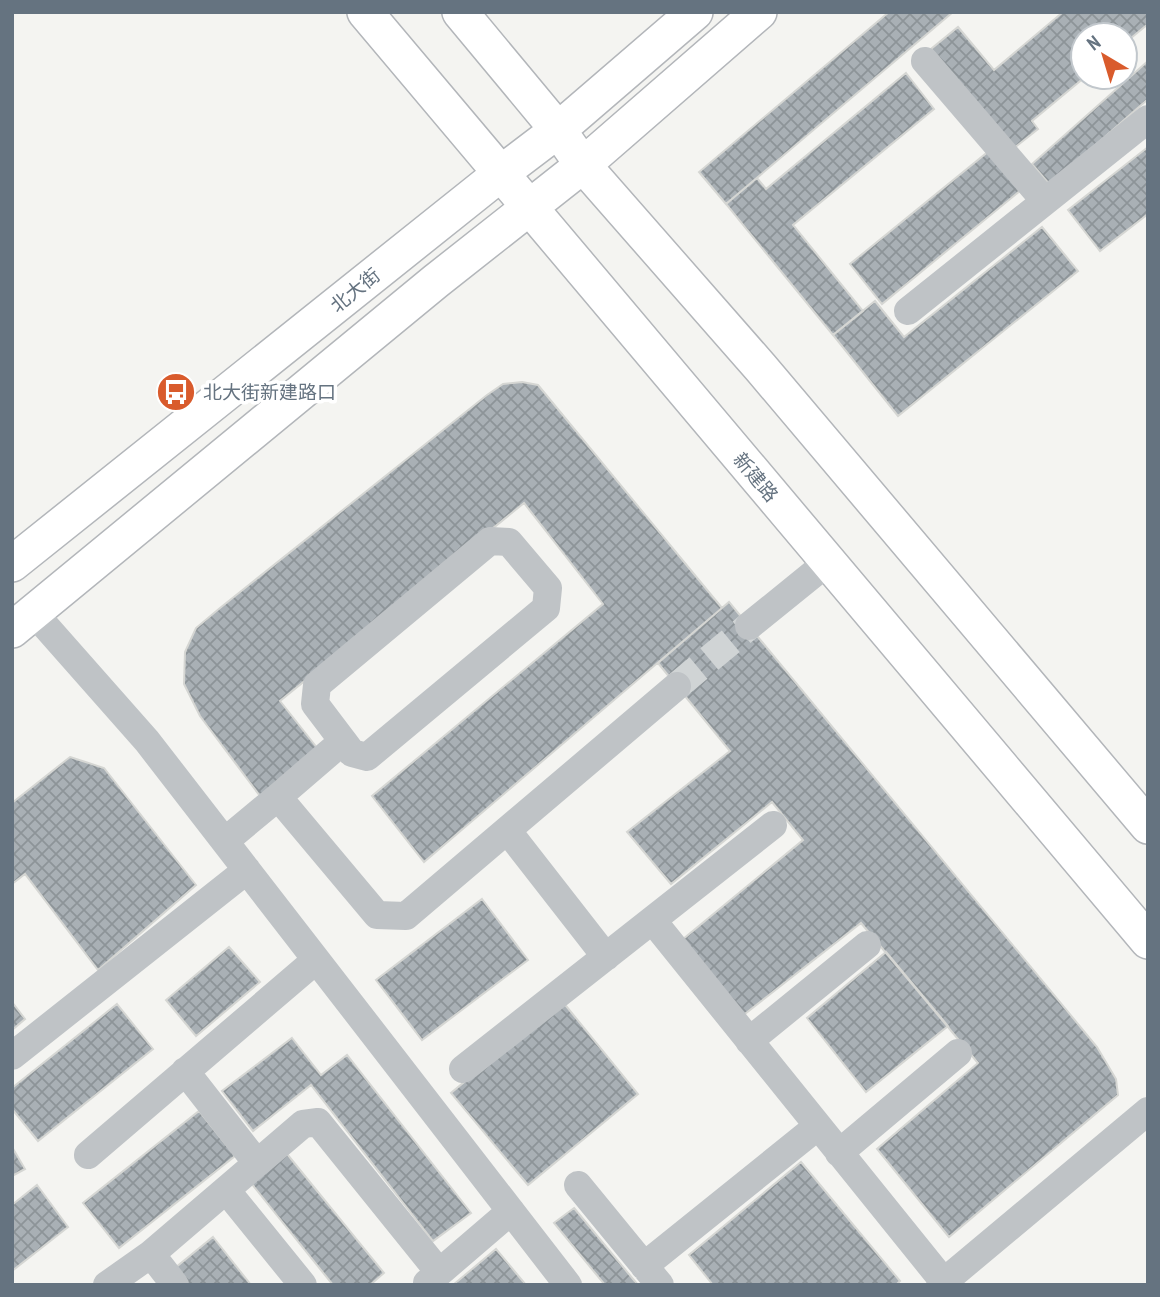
<svg xmlns="http://www.w3.org/2000/svg" width="1160" height="1297" viewBox="0 0 1160 1297" font-family="'PT Sans Narrow','Noto Sans SC',sans-serif">
  <style>
    .building { fill: url(#building-cross-hatch); stroke: #d5d6d3; stroke-width: 2 }
    .lines { fill: none; stroke-linecap: round; stroke-linejoin: round }
    .minor-tunnel { stroke: #d0d4d5; stroke-width: 28; stroke-dasharray: 28 14; stroke-linecap: butt }
    .major-casing { stroke: #b3b6ba; stroke-width: 38 }
    .minor { stroke: #bfc3c6; stroke-width: 28 }
    .major { stroke: #fff; stroke-width: 35 }
    .labels { text-anchor: middle; stroke-width: 7; stroke-linejoin: round; paint-order: stroke }
    .street-label { font-size: 19px; fill: #657380; stroke: #fff }
    .poi-label { font-size: 19px; fill: #657380; stroke: #fff; text-anchor: start }
  </style>
  <defs>
    <pattern id="building-cross-hatch" width="8" height="8" patternUnits="userSpaceOnUse" patternTransform="scale(1.75)"><rect width="8" height="8" fill="#a9b0b5"/><path d="M0 0l8 8M0 8l8-8" fill="none" stroke="#8d9498"/></pattern>
  </defs>
  <rect width="100%" height="100%" fill="#f4f4f1"/>
  <path class="building" d="M889,12H953L726,204L699,172Z
    M1063,12H1148V24L1125,43V35H1083L1085,77L1032,121L1038,129L1014,148L931,49L958,27L994,70Z
    M1148,61V99L1050,185L1032,164Z
    M906,73L934,109L793,225L863,311L833,335L726,204L757,178L766,189Z
    M1148,147V214L1100,251L1068,210Z
    M989,151L1021,190L882,304L850,264Z
    M1042,227L1078,271L898,416L833,335L875,301L904,337Z
    M522,382L538,385L722,608L424,862L372,796L603,604L524,503L280,701L318,749L260,796L200,716L184,684L185,652L196,628L220,608L487,395L503,384Z
    M729,602L1097,1047L1116,1079L1118,1095L949,1237L877,1149L978,1063L861,923L741,1017L682,940L803,840L772,802L671,884L627,832L730,751L658,663Z
    M70,757L104,768L196,885L98,970L25,874L12,884V803Z
    M482,899L528,960L422,1040L376,980Z
    M229,947L260,982L196,1036L166,1000Z
    M886,952L948,1026L866,1092L807,1018Z
    M562,1001L638,1094L528,1185L451,1093Z
    M12,1002L25,1019L12,1030Z
    M117,1004L153,1049L38,1141L12,1109V1088Z
    M292,1038L321,1075L347,1055L471,1213L433,1241L311,1085L253,1131L222,1091Z
    M199,1111L235,1156L119,1248L83,1203Z
    M12,1147L25,1169L12,1176Z
    M287,1154L384,1273L370,1285H333L251,1183Z
    M801,1162L900,1281L896,1285H713L689,1255Z
    M37,1185L68,1227L12,1271V1205Z
    M574,1208L638,1285H605L554,1223Z
    M213,1237L251,1285H188L175,1268Z
    M496,1249L526,1285H453Z"/>
  <g class="lines">
    <path class="minor-tunnel" d="M677,686L749,626"/>
    <g class="major-casing">
      <path id="major" d="M365,12L1148,941
        M460,12L558,130L583,165L761,368L1148,826
        M12,564L500,174L558,130L695,12
        M12,630L436,281L583,165L759,12"/>
    </g>
    <path class="minor" d="M925,61L1045,201
      M908,311L1148,119
      M34,613L147,741L568,1285
      M749,626L828,562
      M278,797L343,741L315,704L317,685L490,541L509,542L548,588L546,608L367,757L352,753L343,741
      M507,830L606,957
      M225,841L278,797L377,915L406,916L677,686
      M653,921L944,1282
      M749,1041L867,945
      M12,1056L247,870
      M463,1069L773,825
      M185,1071L257,1163
      M839,1153L958,1053
      M88,1155L316,960
      M578,1185L660,1285
      M226,1190L303,1285
      M151,1254L303,1124L318,1122L439,1272
      M644,1266L818,1126
      M427,1283L511,1211
      M107,1285L151,1254L175,1285
      M940,1285L1148,1111"/>
    <use href="#major" class="major"/>
  </g>
  <defs>
    <g id="bus-disc" transform="scale(2.0125)"><circle r="9.5" fill="#d95b2c" stroke="#fff"/><path d="M-5-6H5V4H4V6H2V4H-2V6H-4V4H-5ZM-3.5-4V0h7V-4ZM-3.5 1.2v1.5H-2V1.2ZM2 1.2v1.5H3.5V1.2Z" fill="#fff"/></g>
  </defs>
  <g fill-rule="evenodd">
    <use href="#bus-disc" x="176" y="392"/>
  </g>
  <g class="labels">
    <g class="street-label">
      <text transform="translate(355 290) rotate(-39)" y="7">北大街</text>
      <text transform="translate(756 477) rotate(50)" y="7">新建路</text>
    </g>
    <g class="poi-label">
      <text x="203" y="399">北大街新建路口</text>
    </g>
  </g>
  <rect width="1160" height="1297" fill="none" stroke="#657380" stroke-width="28"/>
  <g transform="translate(1104 56) rotate(322)"><circle r="33" fill="#ffffff" stroke="#c1c7cc" stroke-width="2"/>
  <path d="M0-5L12 26L0 18L-12 26Z" fill="#d95b2c"/>
  <text y="-10" font-size="19" font-weight="bold" text-anchor="middle" fill="#657380">N</text>
  </g>
</svg>
